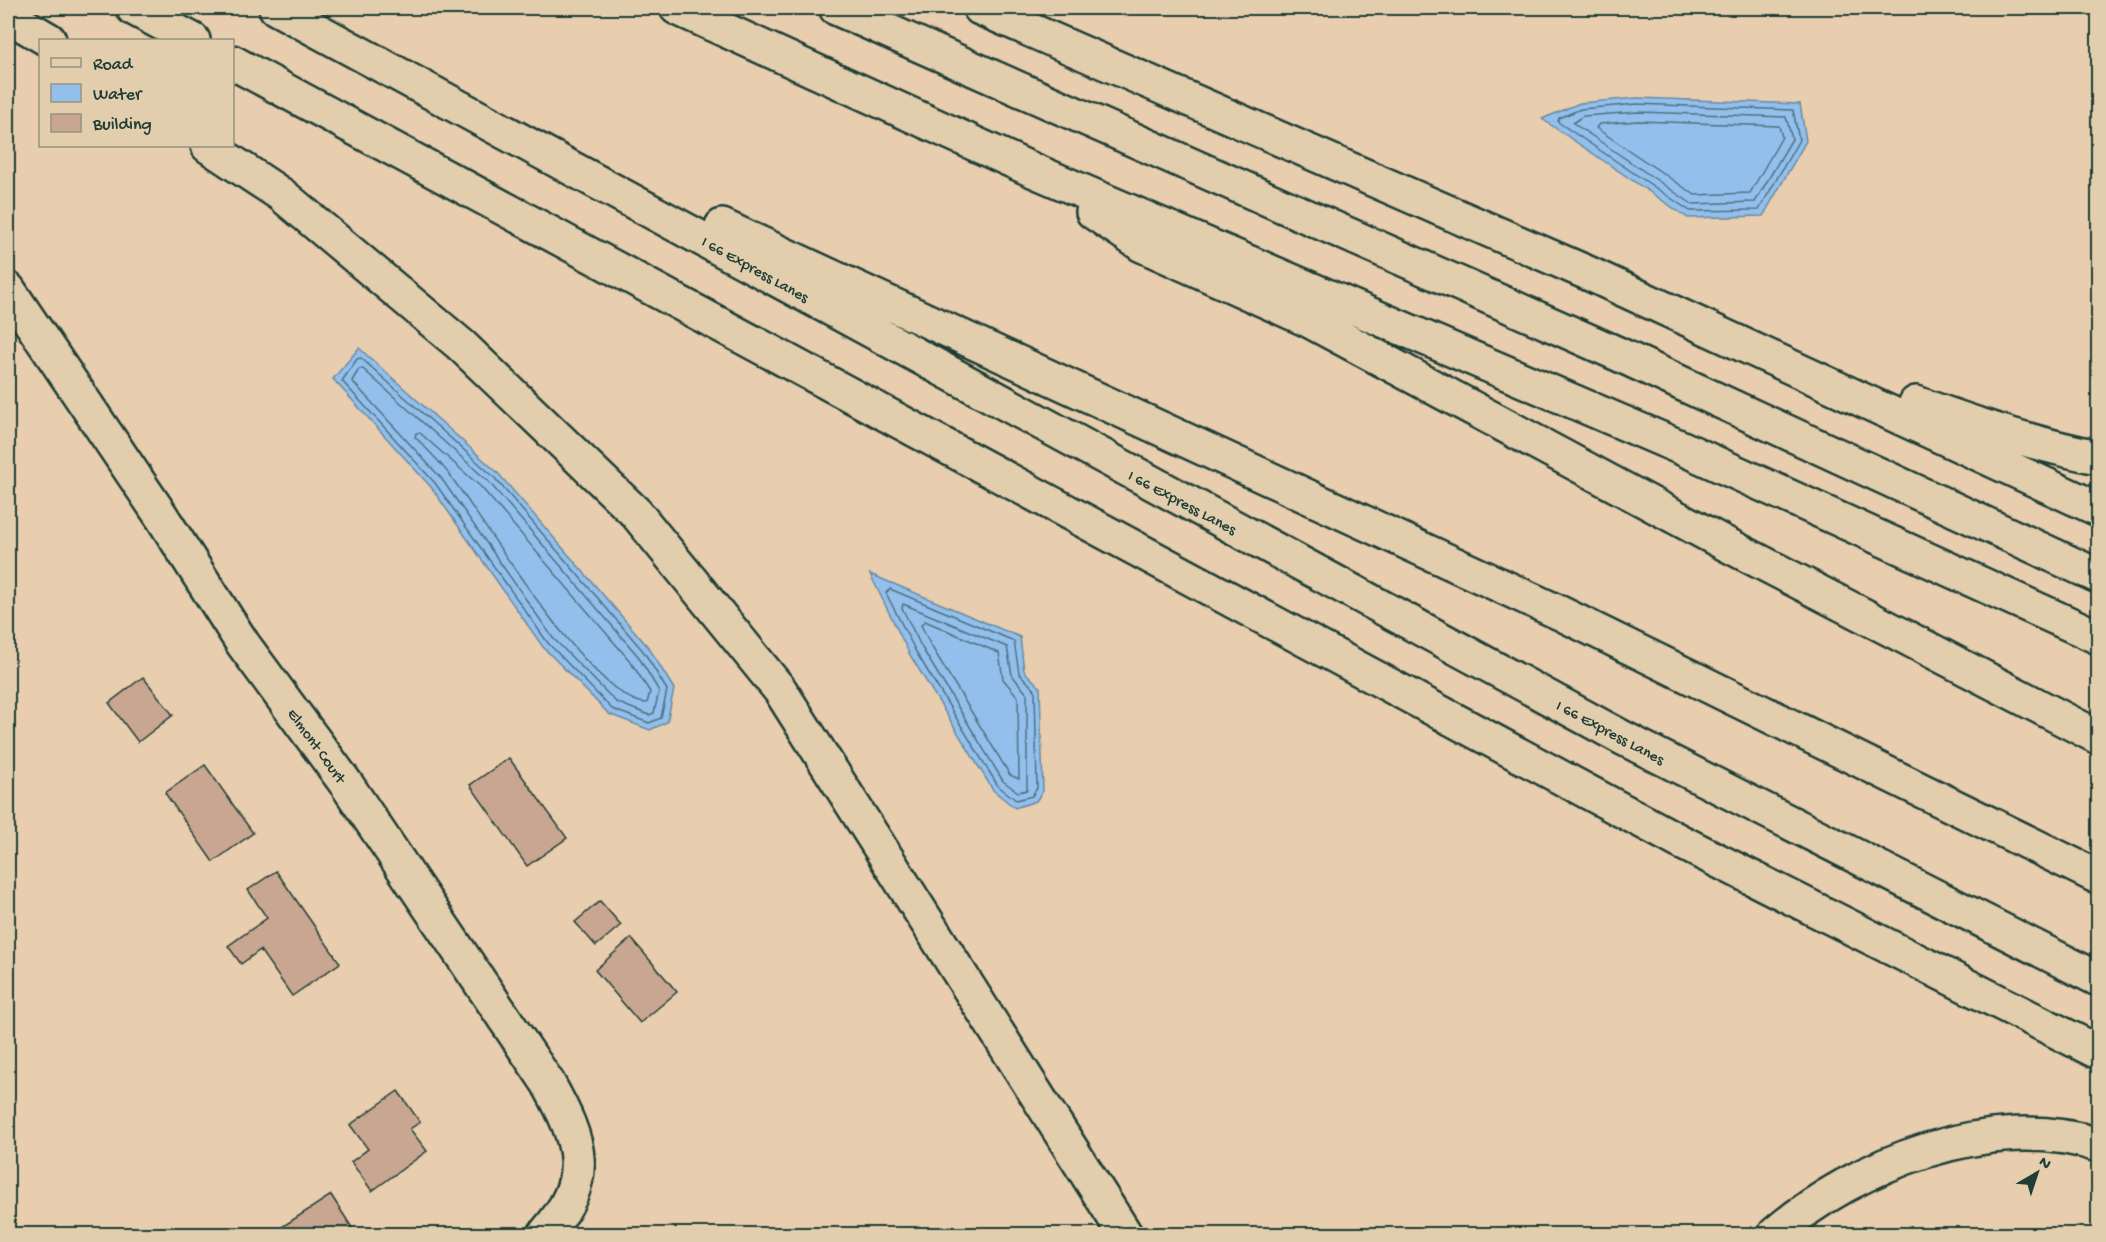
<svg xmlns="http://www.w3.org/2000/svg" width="2106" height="1242" viewBox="0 0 2106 1242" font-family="'Gochi Hand',sans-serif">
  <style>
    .water { fill: #93bfed; stroke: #658ba3; stroke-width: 1.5 }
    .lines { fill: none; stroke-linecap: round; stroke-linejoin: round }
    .shore { stroke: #4d717e; stroke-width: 1.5 }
    .building { fill: #c8a692; stroke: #1f3d34; stroke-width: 1.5 }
    .minor-casing { stroke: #1f3d34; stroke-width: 38 }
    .highway-casing { stroke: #1f3d34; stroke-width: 38 }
    .minor { stroke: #e2cead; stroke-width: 33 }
    .highway { stroke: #e2cead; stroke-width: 33 }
    .labels { text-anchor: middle; stroke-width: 4.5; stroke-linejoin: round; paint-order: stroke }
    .street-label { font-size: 16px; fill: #1f3d34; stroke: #e2cead }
  </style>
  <rect width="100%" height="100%" fill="#e8cdae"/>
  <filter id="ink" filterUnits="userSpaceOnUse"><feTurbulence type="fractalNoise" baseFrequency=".0167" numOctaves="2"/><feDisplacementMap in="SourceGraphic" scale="12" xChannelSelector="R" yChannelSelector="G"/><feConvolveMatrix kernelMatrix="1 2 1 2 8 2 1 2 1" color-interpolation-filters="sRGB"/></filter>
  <g filter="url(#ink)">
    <path class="water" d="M1637,98L1800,104L1806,141L1763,216L1688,218L1542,119L1580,103Z
      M359,348L497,472L649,648L674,689L667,722L650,730L609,714L543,647L431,487L333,379Z
      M870,574L1020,637L1024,671L1040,687L1043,791L1036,801L1015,808L993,790L910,655Z"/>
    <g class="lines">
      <path class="shore" d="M1637,104L1793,110L1799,140L1759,210L1690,211L1558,122L1559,118L1581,109Z
        M1638,112L1786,117L1792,139L1755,202L1692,204L1573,123L1583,116Z
        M1638,121L1779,126L1782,137L1750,193L1695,195L1596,128L1599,124Z
        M361,358L493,476L644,652L667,690L661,718L649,723L612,709L548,643L435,483L342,381L357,359Z
        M359,369H363L488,481L638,656L659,691L654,713L649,715L616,702L553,638L441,478L352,381Z
        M416,433H420L481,487L630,661L650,692L647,703C594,703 483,519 449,474C439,461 427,449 415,437Z
        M890,589L1014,641L1019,673L1035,690L1037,788L1032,796L1016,800L998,786L916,652L886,593Z
        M903,604L1007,647L1012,675L1027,694V790L1018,792L1003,781L922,648L902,608Z
        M925,621L999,653L1003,679L1018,697L1019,779L1010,775L930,644L921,625Z"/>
    </g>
    <path class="building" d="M143,677L173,715L138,742L109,703Z
      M509,758L567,838L527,866L470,785Z
      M205,765L253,833L213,862L165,793Z
      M276,871L340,963L292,996L260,950L241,964L228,946L267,918L248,890Z
      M600,901L621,925L596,946L575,922Z
      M631,938L677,992L640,1023L595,970Z
      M398,1091L420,1122L410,1129L427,1151L372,1191L351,1162L368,1149L350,1125Z
      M331,1195L356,1234H271Z"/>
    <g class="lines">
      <g class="minor-casing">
        <path id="minor" d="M8,289L162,517L243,644L347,785L548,1083C581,1142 594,1179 545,1234"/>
      </g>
      <g class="highway-casing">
        <path id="highway" d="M133,8L193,40
          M276,8L1623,738L2098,979
          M677,8L1028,168L1682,448L2098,637
          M836,8L1618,354L2098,576
          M980,8L1590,274L2098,509
          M8,16L49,40
          M232,62L1679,841L2098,1052
          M208,146L282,195L461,345L636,513L780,690L1125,1234
          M1093,212L1142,245L1310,321L1724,543L2098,737
          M722,226L1560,613L2098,877
          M1916,403C1976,425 2036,445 2098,457
          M1775,1234C1855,1164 1993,1110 2098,1145"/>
      </g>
      <use href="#minor" class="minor"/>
      <use href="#highway" class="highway"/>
    </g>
  </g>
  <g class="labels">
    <g class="street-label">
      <text transform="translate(756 268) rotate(29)" y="6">I 66 Express Lanes</text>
      <text transform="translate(1183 501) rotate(28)" y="6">I 66 Express Lanes</text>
      <text transform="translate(1611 731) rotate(28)" y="6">I 66 Express Lanes</text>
      <text transform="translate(318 745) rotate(54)" y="6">Elmont Court</text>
    </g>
  </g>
  <rect width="2106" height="1242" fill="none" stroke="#e2cead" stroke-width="30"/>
  <rect x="15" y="15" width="2076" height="1212" fill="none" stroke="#1f3d34" stroke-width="2" filter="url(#ink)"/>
  <rect x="39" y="39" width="195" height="108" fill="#e2cead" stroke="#94947d" stroke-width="1.5"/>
  <rect x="51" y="58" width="30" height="9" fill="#e2cead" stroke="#94947d" stroke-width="1.5"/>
  <text x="93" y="69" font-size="18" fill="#1f3d34">Road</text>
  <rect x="51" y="84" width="30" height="18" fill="#93bfed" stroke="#94947d" stroke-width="1.5"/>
  <text x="93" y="99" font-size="18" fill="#1f3d34">Water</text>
  <rect x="51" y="114" width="30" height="18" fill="#c8a692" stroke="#94947d" stroke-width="1.5"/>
  <text x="93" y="129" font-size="18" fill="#1f3d34">Building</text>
  <g transform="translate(2037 1173) rotate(39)" stroke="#e2cead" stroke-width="4.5" paint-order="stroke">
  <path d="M0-4.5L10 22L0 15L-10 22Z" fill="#1f3d34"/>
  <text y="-9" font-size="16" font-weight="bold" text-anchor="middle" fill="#1f3d34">N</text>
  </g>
</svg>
